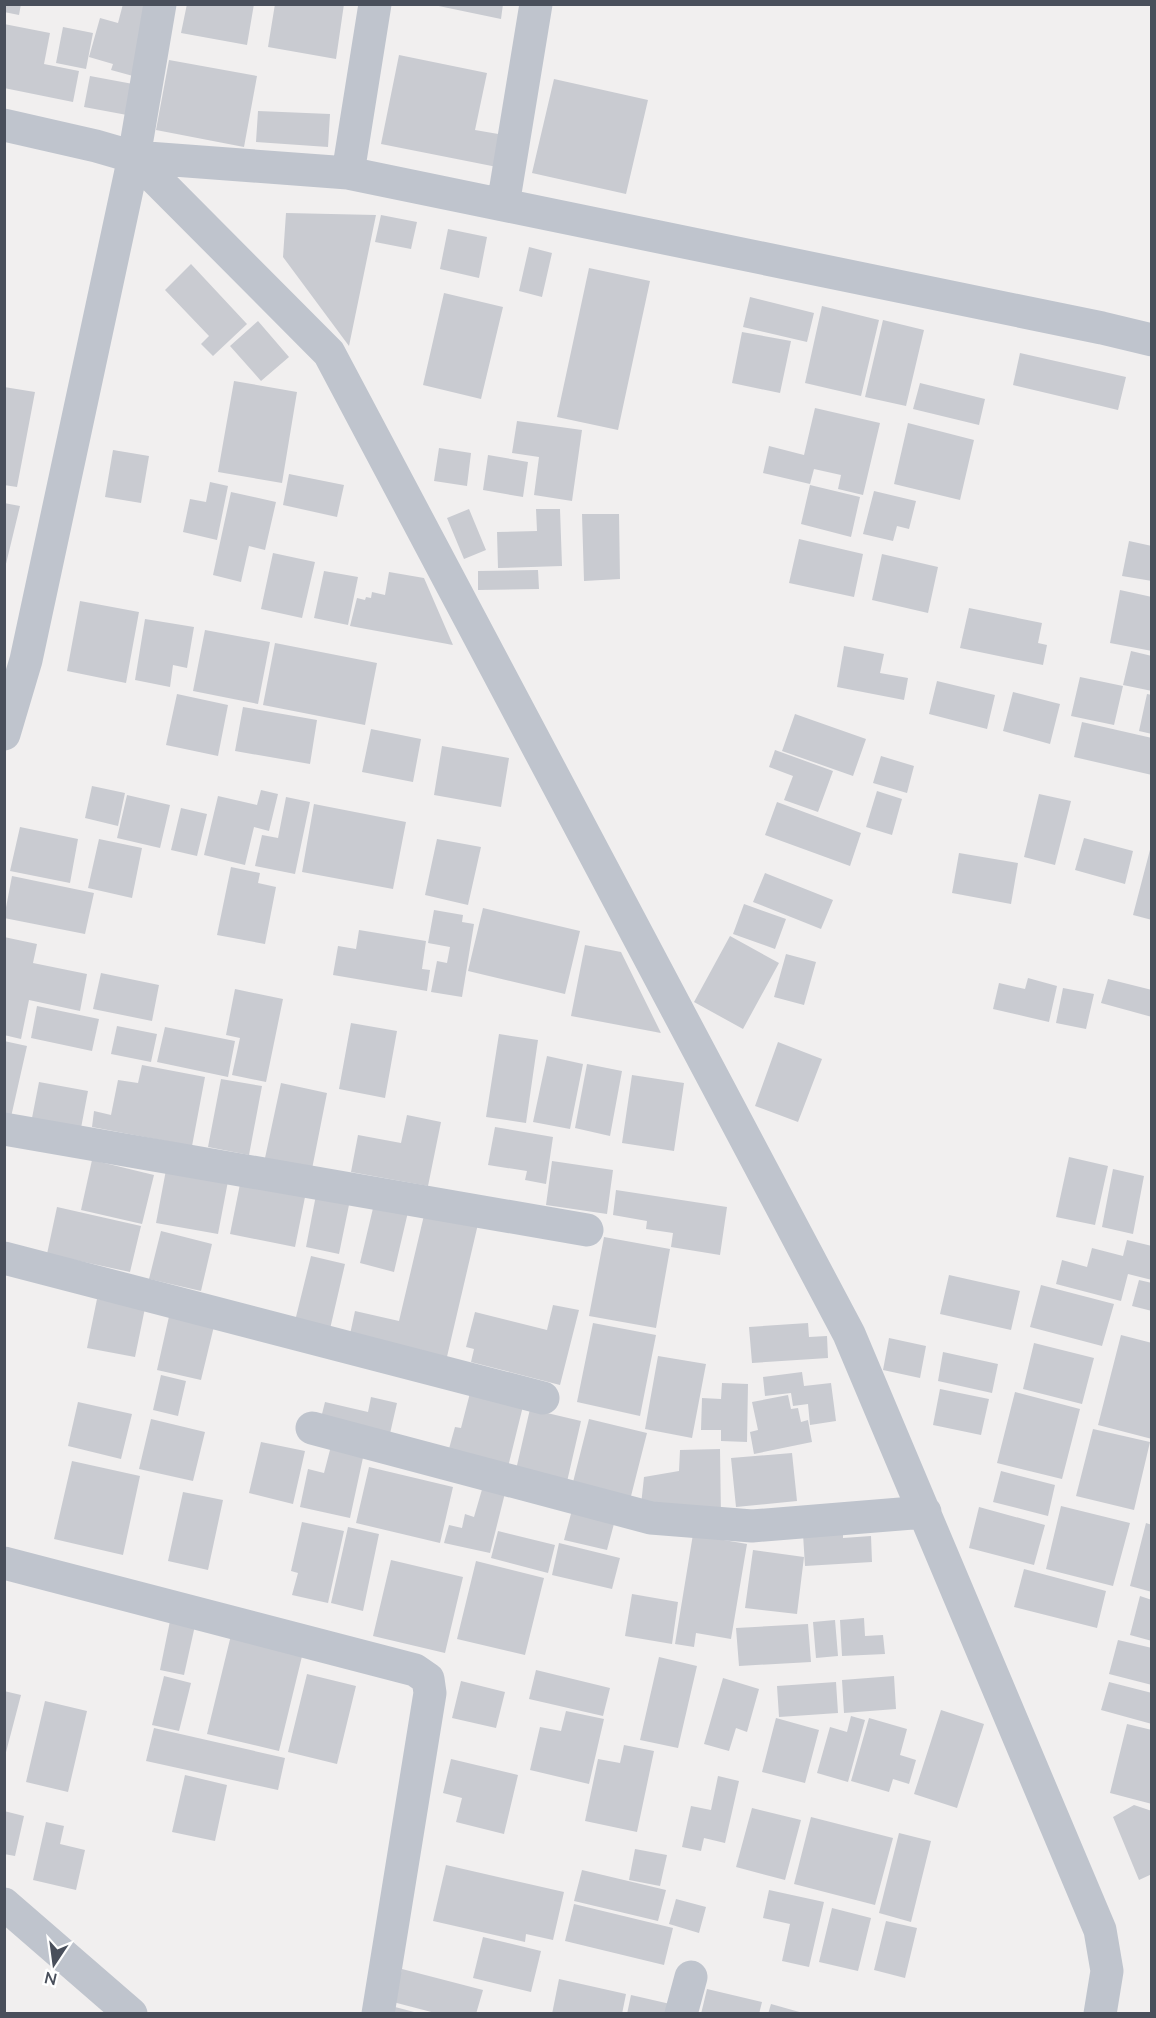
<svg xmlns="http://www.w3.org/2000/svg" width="1156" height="2018" viewBox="0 0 1156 2018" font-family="Lato,sans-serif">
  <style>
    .building { fill: #c9cbd1 }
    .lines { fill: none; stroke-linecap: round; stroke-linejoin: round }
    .minor { stroke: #bfc4cd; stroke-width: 33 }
  </style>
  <rect width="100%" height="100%" fill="#f1efef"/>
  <path class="building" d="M4,4H21L19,15L4,12Z
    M123,4H153L133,76L111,70L113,64L89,57L100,18L118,23Z
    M187,4H254L247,45L181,33Z
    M275,4H344L336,59L268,47Z
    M429,4H503L501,19Z
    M4,24L50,33L44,64L79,71L73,102L4,88Z
    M63,27L93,33L86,69L56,63Z
    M399,55L487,73L475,130L504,135L497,167L381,144Z
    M169,60L257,76L244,147L156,130Z
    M90,76L133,84L127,115L84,107Z
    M554,79L648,100L626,194L532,173Z
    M258,111L330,114L328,147L256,142Z
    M286,213L376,215L349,346L283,257Z
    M381,215L417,222L411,249L375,242Z
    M448,229L487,237L479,278L440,269Z
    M529,247L552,253L542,297L519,291Z
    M191,264L247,324L213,356L201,344L209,336L165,290Z
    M589,268L650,281L618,430L557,417Z
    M444,293L503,307L481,399L423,385Z
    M750,297L814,313L807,342L743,327Z
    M822,306L879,320L861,396L805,383Z
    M883,320L924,330L906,406L865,397Z
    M258,321L289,357L261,381L230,346Z
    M742,332L791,341L780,393L732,383Z
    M1020,353L1126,377L1118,410L1013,385Z
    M234,381L297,392L282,483L218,472Z
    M920,383L985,399L979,425L913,409Z
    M4,387L35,392L17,487L4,485Z
    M815,408L880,423L863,495L838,489L841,475L814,469L810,484L763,473L769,446L804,455Z
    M517,421L582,430L572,501L534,495L539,457L512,453Z
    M908,423L974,440L960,500L894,484Z
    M439,448L471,453L467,486L434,481Z
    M113,450L149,456L141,503L105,497Z
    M488,455L528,462L523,497L483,490Z
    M289,474L344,485L337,517L283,505Z
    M210,482L228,486L217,540L183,532L190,499L206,502Z
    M810,485L860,497L851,537L801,524Z
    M874,491L916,501L909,529L897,526L893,541L863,534Z
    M231,492L276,502L265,550L249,546L241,582L213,575Z
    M4,503L20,506L5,568H4Z
    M469,509L486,550L464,559L447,518Z
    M536,509H560L562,566L498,568L497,532L537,531Z
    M582,514H619L620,579L584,581Z
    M799,539L863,554L854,597L789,583Z
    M1129,541L1152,546V581L1122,576Z
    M273,553L315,562L302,618L261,609Z
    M882,554L938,567L928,613L872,600Z
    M538,570L539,589L478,590V571Z
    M324,571L358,577L348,625L314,618Z
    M389,572L424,578L453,645L350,626L357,598L365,600L366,597L371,598L372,592L385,595Z
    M1120,590L1152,597V651L1110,643Z
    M80,601L139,612L126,683L67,671Z
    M969,608L1042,623L1038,643L1047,645L1043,665L960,648Z
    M145,619L194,627L187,668L173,665L170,687L135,680Z
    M205,630L270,642L258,704L193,691Z
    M275,643L377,663L365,725L263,705Z
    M844,646L884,654L880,673L908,678L904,700L837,687Z
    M1131,651L1152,656V691L1123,685Z
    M1080,677L1123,686L1114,725L1071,716Z
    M937,681L995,695L987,729L929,714Z
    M1013,692L1060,704L1050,744L1003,731Z
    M177,694L228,705L218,756L166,745Z
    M1147,694L1152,695V734L1139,731Z
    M243,707L317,720L310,764L235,751Z
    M795,714L866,739L853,776L782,751Z
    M1082,722L1152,738V775L1074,757Z
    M371,729L421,739L413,782L362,772Z
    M442,746L509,758L501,807L434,795Z
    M775,750L833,771L818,812L784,800L793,776L769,767Z
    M881,756L914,766L907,793L873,783Z
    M92,786L125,793L118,826L85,818Z
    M261,790L278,794L269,831L254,827L245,865L204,855L218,796L257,805Z
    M877,791L902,799L892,835L866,827Z
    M1039,794L1071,801L1055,865L1024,857Z
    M127,795L170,805L160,848L117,838Z
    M286,797L310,802L295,874L255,866L262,835L278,838Z
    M777,802L861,833L850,866L765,835Z
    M314,804L406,822L393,889L302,872Z
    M181,808L207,814L197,856L171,850Z
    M20,827L78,839L70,883L10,871Z
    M1084,838L1133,851L1125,884L1075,870Z
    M99,839L142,848L132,898L88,888Z
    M437,839L481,847L468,905L425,895Z
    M1151,846H1152V920L1133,915Z
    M959,853L1018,863L1011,904L952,893Z
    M231,867L260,873L258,883L276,887L265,944L217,935Z
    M765,873L833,900L821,929L753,902Z
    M12,876L94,893L85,934L4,918Z
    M744,904L786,919L775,949L733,934Z
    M483,908L580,931L565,994L468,971Z
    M434,910L463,915L462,922L474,924L462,997L431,992L437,961L447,963L450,947L428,943Z
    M359,930L426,941L422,969L430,970L427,991L333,975L338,946L356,949Z
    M730,936L779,963L743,1029L694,1002Z
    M4,937L37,944L33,963L87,974L80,1011L29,1000L21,1039L4,1035Z
    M585,945L621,952L661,1033L571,1016Z
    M786,954L816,962L804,1005L774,997Z
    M101,973L159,985L152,1021L93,1009Z
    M1028,978L1057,986L1049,1022L993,1009L999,983L1025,989Z
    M1108,979L1152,990V1017L1101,1003Z
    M1063,988L1094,994L1086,1029L1056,1023Z
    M235,989L283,999L266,1082L232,1075L240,1038L226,1035Z
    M37,1006L99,1019L92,1051L31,1038Z
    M351,1023L397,1031L385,1098L339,1089Z
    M117,1026L157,1034L151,1062L111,1054Z
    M165,1027L235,1041L228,1077L157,1062Z
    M499,1034L538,1040L526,1123L486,1117Z
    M4,1041L27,1046L11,1117L4,1115Z
    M778,1042L822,1059L798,1122L755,1106Z
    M547,1056L583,1064L570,1129L533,1122Z
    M587,1064L622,1071L610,1136L575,1128Z
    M142,1065L205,1077L192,1146L92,1127L94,1111L111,1115L118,1080L138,1083Z
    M632,1075L684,1083L674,1151L622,1143Z
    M221,1079L262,1086L249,1155L208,1147Z
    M39,1082L88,1091L81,1128L32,1118Z
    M281,1083L327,1093L312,1169L265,1158Z
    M407,1115L441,1122L428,1186L351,1172L358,1135L401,1143Z
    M495,1127L553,1137L546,1184L525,1180L527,1171L488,1165Z
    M1069,1157L1108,1166L1095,1225L1056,1217Z
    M92,1160L154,1175L142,1224L81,1210Z
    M552,1161L613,1170L607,1214L546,1205Z
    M1113,1169L1144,1176L1133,1234L1102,1227Z
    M166,1170L228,1181L218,1234L156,1223Z
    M241,1179L306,1192L295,1247L230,1234Z
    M616,1190L727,1207L720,1255L671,1247L673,1233L646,1229L647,1221L613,1215Z
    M316,1195L350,1200L339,1254L306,1247Z
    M374,1204L408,1212L394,1272L360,1263Z
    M57,1207L141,1226L130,1272L47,1254Z
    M425,1211L478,1224L446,1361L349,1339L355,1311L399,1321Z
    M161,1231L212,1244L201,1291L149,1279Z
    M604,1237L670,1249L656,1328L589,1316Z
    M1127,1240L1152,1246V1280L1128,1274L1121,1301L1056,1284L1062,1260L1087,1267L1092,1248L1123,1256Z
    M311,1256L345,1264L330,1329L295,1321Z
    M949,1275L1020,1291L1011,1330L940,1314Z
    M1139,1280L1152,1283V1311L1132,1306Z
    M1041,1285L1114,1304L1102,1346L1030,1327Z
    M97,1299L145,1308L135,1357L87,1348Z
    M553,1305L579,1310L560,1385L471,1362L474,1349L466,1347L475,1312L547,1330Z
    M170,1312L215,1322L201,1380L157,1370Z
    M593,1323L656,1335L640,1416L577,1402Z
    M808,1323L809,1337L827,1336L828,1358L752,1363L749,1327Z
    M1121,1335L1152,1343V1439L1098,1425Z
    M889,1338L926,1346L920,1378L883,1370Z
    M1034,1343L1094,1358L1082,1404L1023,1389Z
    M943,1352L998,1364L992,1393L938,1381Z
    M658,1356L706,1364L692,1438L645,1429Z
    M802,1372L804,1386L831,1383L836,1421L810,1425L808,1404L793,1406L791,1393L765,1396L763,1377Z
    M161,1375L186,1381L178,1416L153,1410Z
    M722,1383L748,1384L747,1442L721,1441V1430H701L702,1398L721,1399Z
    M940,1389L989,1399L981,1435L933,1425Z
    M1015,1392L1080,1409L1062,1479L997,1463Z
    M470,1393L523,1406L507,1471L447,1456L455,1427L461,1428Z
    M788,1395L791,1409L798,1408L801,1422L808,1420L812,1442L754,1454L750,1432L758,1430L752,1402Z
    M371,1397L397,1403L389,1438L320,1422L325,1402L368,1412Z
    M78,1402L132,1414L121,1459L68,1446Z
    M530,1409L581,1421L566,1486L515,1474Z
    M151,1419L205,1432L193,1481L139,1469Z
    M589,1419L647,1433L629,1504L571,1490Z
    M1093,1429L1150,1442L1134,1510L1076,1496Z
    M261,1442L305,1451L293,1504L249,1493Z
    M331,1446L364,1453L350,1518L300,1507L308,1469L324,1473Z
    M720,1449L721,1518L641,1505L644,1477L679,1471L680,1450Z
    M792,1453L797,1501L736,1507L731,1458Z
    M72,1461L140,1476L123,1555L54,1539Z
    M369,1467L453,1487L440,1543L356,1523Z
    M1001,1471L1055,1485L1048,1516L993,1502Z
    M483,1486L506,1489L490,1553L444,1543L449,1525L462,1528L465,1514L474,1517Z
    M183,1492L223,1500L208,1570L168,1561Z
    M1061,1506L1130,1523L1113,1586L1046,1569Z
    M979,1507L1045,1525L1034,1565L969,1548Z
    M572,1510L615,1520L607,1550L564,1540Z
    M302,1522L344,1531L328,1603L292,1595L298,1573L291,1571Z
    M1146,1523L1152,1525V1592L1130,1586Z
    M348,1527L379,1534L363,1611L331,1603Z
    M694,1528L718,1539L747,1544L731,1639L696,1633L694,1647L675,1644Z
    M498,1531L555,1545L548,1573L491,1558Z
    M843,1532V1538L871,1536L872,1562L805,1566L803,1534Z
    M559,1543L620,1558L612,1589L552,1575Z
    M753,1550L804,1557L797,1614L745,1608Z
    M391,1560L463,1577L445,1653L373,1636Z
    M476,1561L544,1578L525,1655L457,1639Z
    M1024,1569L1106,1591L1097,1628L1014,1607Z
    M632,1594L678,1602L672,1644L625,1636Z
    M1140,1596L1152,1600V1641L1130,1635Z
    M171,1616L196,1621L184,1675L160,1670Z
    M864,1618L865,1636L883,1635L885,1654L842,1656L840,1620Z
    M835,1620L838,1656L816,1658L813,1622Z
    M808,1624L811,1662L739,1666L736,1628Z
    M232,1631L304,1648L279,1751L207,1734Z
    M1118,1640L1152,1648V1685L1109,1674Z
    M659,1657L697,1666L678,1748L640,1740Z
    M536,1670L610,1688L603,1716L529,1699Z
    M307,1674L356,1686L337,1764L288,1752Z
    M164,1676L191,1683L179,1731L152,1725Z
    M894,1676L896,1709L844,1713L842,1680Z
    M723,1678L759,1689L747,1732L736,1728L729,1751L704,1744Z
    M461,1681L505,1692L496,1728L452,1718Z
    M836,1682L838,1713L779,1717L777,1686Z
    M1109,1682L1152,1693V1724L1101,1710Z
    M4,1691L21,1695L5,1756H4Z
    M45,1701L87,1711L68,1792L26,1782Z
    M941,1710L984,1724L957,1808L914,1794Z
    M566,1711L604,1719L589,1784L530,1770L540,1727L561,1731Z
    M851,1716L865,1720L848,1782L817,1773L830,1727L847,1732Z
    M776,1718L819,1730L805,1783L762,1772Z
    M869,1718L907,1729L900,1755L916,1760L909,1784L893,1779L889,1792L851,1781Z
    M1127,1724L1152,1730V1804L1110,1793Z
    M154,1728L285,1758L278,1790L146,1761Z
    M624,1745L654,1751L637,1832L585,1821L598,1759L620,1763Z
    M451,1759L518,1775L504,1834L456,1822L462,1798L443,1793Z
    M185,1775L227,1785L215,1841L172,1832Z
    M718,1776L739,1781L725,1843L704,1838L701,1851L682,1847L691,1806L711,1810Z
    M1134,1805L1152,1811V1874L1139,1880L1113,1817Z
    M752,1808L801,1820L785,1880L736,1867Z
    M4,1811L24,1816L15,1856L4,1854Z
    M811,1817L893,1838L875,1905L794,1884Z
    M46,1822L64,1826L60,1844L85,1850L76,1890L33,1880Z
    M899,1833L931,1841L911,1922L879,1913Z
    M635,1849L667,1855L660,1886L629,1880Z
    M446,1865L564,1892L553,1940L526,1934L525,1942L433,1921Z
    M582,1870L666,1890L658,1921L574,1901Z
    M769,1890L824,1902L809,1967L782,1961L790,1924L763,1918Z
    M676,1899L706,1907L699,1933L669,1924Z
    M574,1904L673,1928L664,1965L565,1941Z
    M832,1908L871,1918L858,1971L819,1962Z
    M886,1921L917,1928L905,1978L874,1970Z
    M483,1937L541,1951L531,1992L473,1978Z
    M402,1969L483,1990L476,2014H439L393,2002Z
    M559,1979L626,1994L622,2014H552Z
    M707,1989L762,2002L759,2014H701Z
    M631,1995L679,2006L677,2014H627Z
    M771,2004L803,2013V2014H768Z
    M395,2007L418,2013V2014H393Z"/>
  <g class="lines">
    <path class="minor" d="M4,125L96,146L134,157L348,173L1102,328L1152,340
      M134,157L329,353L849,1334L1100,1930L1107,1971L1100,2014
      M348,173L375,4
      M503,205L536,4
      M4,734L26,660L134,157L160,4
      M4,1129L587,1230
      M4,1258L543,1398
      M312,1428L651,1518L752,1526L925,1512
      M4,1563L415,1670L428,1679L430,1693L378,2014
      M4,1904L131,2014
      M681,2014L691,1977"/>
  </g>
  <rect width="1156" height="2018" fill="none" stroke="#494f5b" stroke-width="12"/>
  <g transform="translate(54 1964) rotate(193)" stroke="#ffffff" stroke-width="4.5" paint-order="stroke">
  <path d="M0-4.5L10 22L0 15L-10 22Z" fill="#494f5b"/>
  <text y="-9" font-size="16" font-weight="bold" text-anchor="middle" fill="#494f5b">N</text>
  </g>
</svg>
